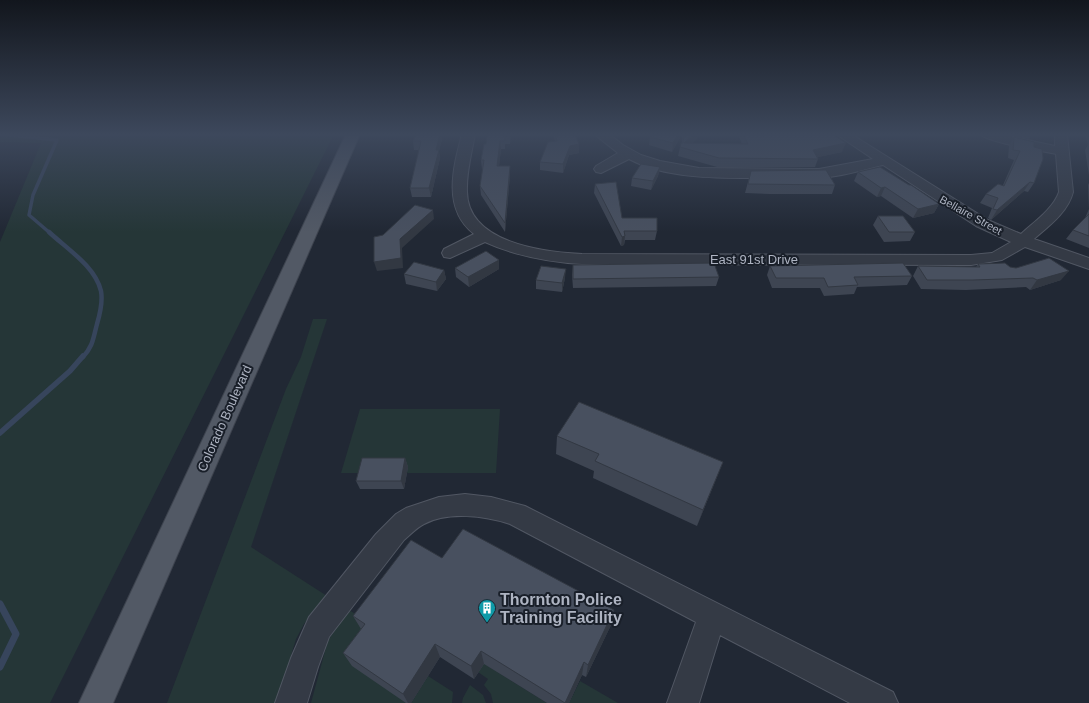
<svg xmlns="http://www.w3.org/2000/svg" width="1089" height="703" viewBox="0 0 1089 703" font-family="Helvetica,sans-serif">
  <style>
    .green { fill: #253637 }
    .lines { fill: none; stroke-linecap: round; stroke-linejoin: round }
    .stream-far3 { stroke: #37455c; stroke-width: 3.5 }
    .stream-far2 { stroke: #37455c; stroke-width: 4.5 }
    .stream-far1 { stroke: #37455c; stroke-width: 5.5 }
    .stream { stroke: #37455c; stroke-width: 7 }
    .minor-casing { stroke: #515763; stroke-width: 2 }
    .major-casing { stroke: #3d434e; stroke-width: 2 }
    .minor { fill: #343a45; fill-rule: evenodd }
    .major { fill: #525965; fill-rule: evenodd }
    .wall { fill: #3e4552 }
    .shaded-wall { fill: #323842 }
    .building { fill: #48505f; stroke: #323842 }
    .labels { text-anchor: middle; stroke-width: 4; stroke-linejoin: round; paint-order: stroke }
    .far-street-label { font-size: 11px; fill: #aeb4c2; stroke: #191f29 }
    .street-label { font-size: 13px; fill: #aeb4c2; stroke: #191f29 }
    .near-poi-label { font-size: 16px; font-weight: bold; fill: #aeb4c2; stroke: #191f29; text-anchor: start }
  </style>
  <rect width="100%" height="100%" fill="#212834"/>
  <path class="green" d="M0,134H334L50,703H0V242L41,143L0,142Z
    M313,319H327L251,547L327,596L304,624L296,639L277,703H167L286,389L301,357Z
    M360,409H500L496,473H341Z
    M349,610L368,622L406,703H311L328,640Z
    M483,663L547,703H493L491,694L484,685L488,679L478,672Z
    M428,676L453,692L452,703H411Z
    M580,681L618,703H569Z
    M470,685L483,695L486,703H462L463,698Z"/>
  <g class="lines">
    <path class="stream-far3" d="M0,134L57,140L33,195L29,215L50,233"/>
    <path class="stream-far2" d="M49,232C67,249 95,266 101,291C103,302 100,314 97,324C93,339 93,346 83,357"/>
    <path class="stream-far1" d="M0,433L70,371L83,356"/>
    <path class="stream" d="M0,604L16,634L0,667"/>
    <g class="minor-casing">
      <path id="minor" d="M462,134H475C472,152 466,173 467,192C468,243 543,252 582,254L971,255L992,253L1011,242L976,226L883,165C865,169 847,175 829,177C808,179 788,178 767,178C724,178 668,180 629,159L601,173L596,172L594,169L596,166L618,153L594,134H609L623,145L641,155L660,161L699,168L819,169L873,159L836,134H851L988,220L1021,234C1034,222 1053,209 1059,192L1056,154C1043,151 986,142 980,134H999L1055,146V134H1067L1073,192C1068,212 1049,226 1034,239L1089,258V269L1025,247L1002,260L971,265L582,264C548,262 516,256 485,242L450,258L444,257L442,253L444,249L474,234C442,209 453,168 462,134Z
        M465,494L491,497L525,506L893,692L898,703H850L720,635L699,703H667L696,622L510,524C485,516 448,511 424,524C416,528 410,535 404,540L329,637L318,667L307,703H275L291,658L309,617L376,534L396,514L406,508L439,497Z"/>
    </g>
    <g class="major-casing">
      <path id="major" d="M346,134H360L113,703H79Z"/>
    </g>
    <use href="#minor" class="minor"/>
    <use href="#major" class="major"/>
  </g>
  <path class="wall" d="M416,134H441L442,139L439,151L440,158L431,197H412L410,188L419,150H414L413,141Z
    M491,134H511L510,144H505V149H501L499,166H510V175L505,232L481,195L480,186L483,169H482L481,160Z
    M552,134H575L579,153L569,155L563,173L540,170V162L555,141Z
    M654,134H682L672,152L649,145L650,137Z
    M682,134H701L692,143L742,144L738,134H832L842,152L817,157L818,159L815,167H717L678,156L681,143H682Z
    M1009,134H1032L1029,139L1009,135Z
    M1085,134H1089V175L1085,150L1088,145Z
    M1014,137L1034,183L1028,192L1024,191L991,220L988,218L992,208L980,203L986,194L1003,185L1014,160L1008,158L1009,146Z
    M660,167L658,176L651,190L631,186L632,178Z
    M751,171L835,185L832,194H770L745,193Z
    M858,172L909,185L939,204L934,213L913,218L881,196L877,197L854,181Z
    M1089,183V248L1066,239L1073,230L1085,218L1089,209L1088,185Z
    M595,184L622,218L657,231L655,240H625L624,245L621,246L594,193Z
    M878,216L915,232L910,241L884,242L873,225Z
    M499,260V269L469,287L456,277L455,268Z
    M978,264L1010,267L1061,280L1030,290L1026,287L966,290L921,289L913,276L918,266L976,267Z
    M573,265L719,277L716,286L573,288L572,275Z
    M770,266L912,276L907,285L857,287L854,294L824,296L820,288H772L767,275Z
    M444,270L446,279L437,291L406,284L404,274Z
    M565,278L562,292L536,289V280Z
    M557,436L723,462L697,526L593,478L594,471L556,454Z
    M405,458L408,467L404,489H360L356,481Z
    M442,558L611,625L586,677L582,675L569,703H547L484,664L474,679L440,657L411,703H406L352,666L343,653L361,629L353,616Z"/>
  <path class="shaded-wall" d="M439,134H441L442,139L439,151L440,158L431,197L429,188Z
    M510,134H511L510,144Z
    M678,134H682L672,152L673,143Z
    M694,134H701L686,149L684,143Z
    M500,141L501,149L498,175L497,166Z
    M846,143L842,152L810,159L813,150Z
    M579,144V153L569,155L563,173V164L570,146Z
    M510,166V175L505,232V223Z
    M660,167L658,176L651,190L653,181Z
    M1030,182L1024,191L991,220L997,210Z
    M885,187L881,196L877,197L881,188Z
    M939,204L934,213L913,218L918,209Z
    M433,210L434,219L402,248L403,268L377,271L374,262Z
    M625,236L624,245L621,246L622,237Z
    M499,260V269L469,287L468,277Z
    M566,269L565,278L562,292V283Z
    M444,270L446,279L437,291L436,282Z
    M1069,271L1061,280L1030,290L1037,280Z
    M405,458L408,467L404,489L401,481Z
    M723,462L716,479L697,526L703,510Z
    M614,610L611,625L586,677L588,665Z
    M435,644L440,657L411,703H408L403,694Z
    M481,651L484,664L474,679L471,666Z
    M584,662L582,675L569,703H565Z"/>
  <path class="building" d="M416,134H440L436,150H439L429,188H410L421,141H413Z
    M491,134H510V136H505V141H500L497,166H510L505,223L480,186L484,160H481L484,144H486L487,135H490Z
    M555,134H575L579,144L570,146L563,164L540,162L548,142L557,141Z
    M654,134H678L673,143L650,137Z
    M684,134H694L684,143L748,144L743,134H832L846,143L813,150L818,159L719,158L680,147L681,143H683Z
    M1014,137L1034,142V147L1042,149L1043,159L1034,183L1030,182L997,210L993,209L998,198L986,194L998,184L1004,186L1020,151L1013,150Z
    M641,164L660,167L653,181L632,178Z
    M880,167L909,185H911L939,204L918,209L885,187L881,188L858,172Z
    M826,170L835,185L748,184L751,171Z
    M616,182L622,218H657V231H624L625,236L622,237L595,184Z
    M415,205L433,210L400,239L401,258L374,262V237L383,235Z
    M1089,214V236L1073,230Z
    M878,216H903L915,232H889Z
    M486,251L499,260L468,277L455,268Z
    M1049,258L1069,271L1037,280L1033,278L973,280H927L918,266L980,267L978,264L1005,263L1010,267L1016,268Z
    M414,262L444,270L436,282L404,274Z
    M714,263L719,277L573,279V265Z
    M903,263L912,276L854,277L858,285L828,287L824,278H776L770,266Z
    M541,266L566,269L562,283L536,280Z
    M579,402L723,462L703,510L595,461L599,454L557,436Z
    M362,458H405L401,481H356Z
    M463,529L614,610L588,665L584,662L565,703L481,651L471,666L435,644L403,694L343,653L365,624L353,616L411,540L442,558Z"/>
  <linearGradient id="sky" x2="0" y2="1"><stop stop-color="#12161d"/><stop offset="0.58" stop-color="#3d485c"/><stop offset="1" stop-color="#3d485c" stop-opacity="0"/></linearGradient>
  <rect width="1089" height="232" fill="url(#sky)"/>
  <defs>
    <g id="building-pin" transform="scale(0.9)"><path d="M0 17L-7.5 6A9.5 9.5 0 1 1 7.5 6Z" fill="#0f9aa8" stroke="#191f29"/><path d="M-4-6H4V6H1V3H-1V6H-4ZM-2.5-4.3h1.7v1.8h-1.7ZM.8-4.3h1.7v1.8H.8ZM-2.5-1h1.7V.8h-1.7ZM.8-1h1.7V.8H.8Z" fill="#fff"/></g>
  </defs>
  <g fill-rule="evenodd">
    <use href="#building-pin" x="487" y="608"/>
  </g>
  <g class="labels">
    <g class="far-street-label">
      <text transform="translate(971 215) rotate(29)" y="4">Bellaire Street</text>
    </g>
    <g class="street-label">
      <text x="754" y="264">East 91st Drive</text>
      <text transform="translate(224 418) rotate(-66)" y="5">Colorado Boulevard</text>
    </g>
    <g class="near-poi-label">
      <text x="500" y="605">Thornton Police<tspan x="500" dy="18">Training Facility</tspan></text>
    </g>
  </g>
</svg>
